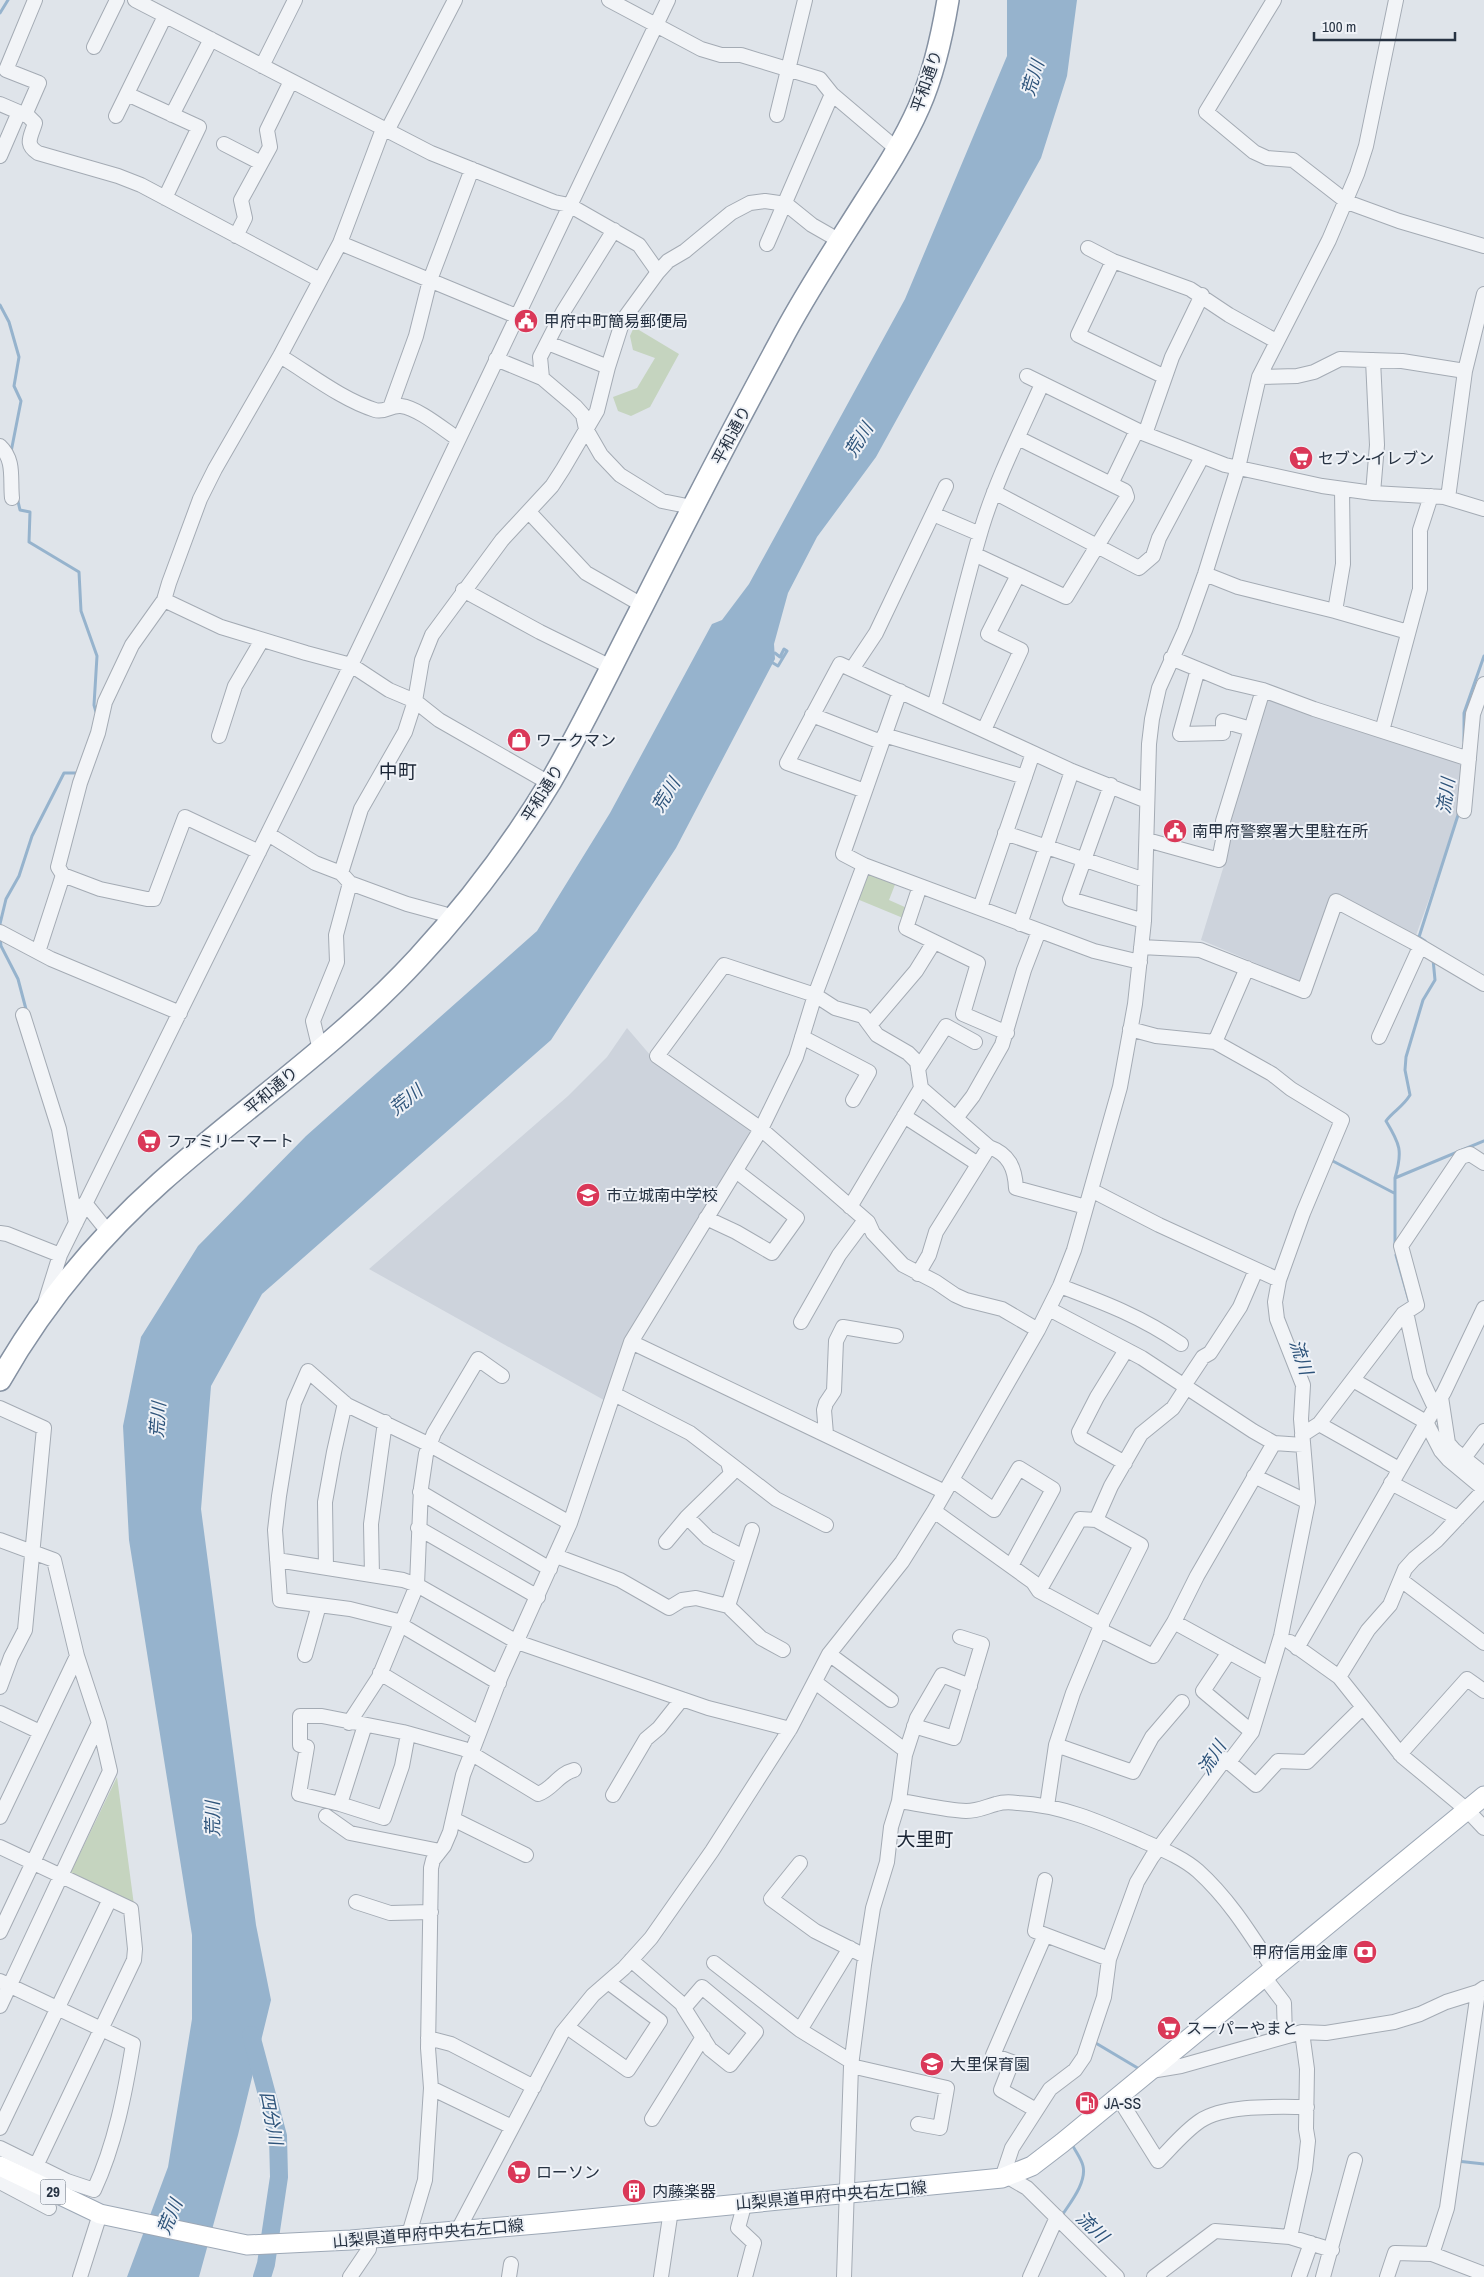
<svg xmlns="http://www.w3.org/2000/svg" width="1484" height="2277" viewBox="0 0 1484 2277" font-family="'Archivo Narrow','Noto Sans JP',sans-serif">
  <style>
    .built { fill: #cdd3dc }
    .green { fill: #c5d4bf }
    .water { fill: #96b3cd }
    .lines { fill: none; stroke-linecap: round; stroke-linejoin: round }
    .stream { stroke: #96b3cd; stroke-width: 3 }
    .river { stroke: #96b3cd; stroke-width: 18 }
    .minor-casing { stroke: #a4abb4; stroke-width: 16 }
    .major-casing { stroke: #9da8b6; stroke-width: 21 }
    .highway-casing { stroke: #8591a2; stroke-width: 24 }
    .minor { stroke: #f2f4f7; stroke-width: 14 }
    .major { stroke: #fff; stroke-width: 19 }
    .highway { stroke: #fff; stroke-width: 21 }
    .labels { text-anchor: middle; stroke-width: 4; stroke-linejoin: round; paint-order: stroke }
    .shield { fill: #eff2f7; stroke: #626c78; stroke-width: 1 }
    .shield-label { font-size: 15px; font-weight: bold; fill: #263242 }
    .street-label { font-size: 16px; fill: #263242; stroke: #eff2f7 }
    .poi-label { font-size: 16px; fill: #263242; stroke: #eff2f7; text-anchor: start }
    .water-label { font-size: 18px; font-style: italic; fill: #2d537a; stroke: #eff2f7 }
    .quarter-label { font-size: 19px; fill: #192333; stroke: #eff2f7 }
  </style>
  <rect width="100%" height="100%" fill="#dfe4ea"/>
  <path class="built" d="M1266,696L1462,757L1459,816L1415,938L1333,896L1303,980L1298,981L1201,940L1229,849L1225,827Z
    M627,1028L651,1056L761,1129L631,1342L611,1404L369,1269L568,1096L607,1057Z"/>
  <path class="green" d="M634,327L679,354L650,407L631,416L618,411L613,397L637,388L655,358L633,350L630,336Z
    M869,866L898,877L889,900L907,908L903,918L857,899Z
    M117,1777L134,1905L70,1874Z"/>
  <path class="water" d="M1007,0H1077L1067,76L1041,158L876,457L817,537L788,593L774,644L775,659L676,848L551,1040L262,1294L211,1386L201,1509L256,1925L271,2000L238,2135L199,2277H127L168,2167L192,2019V1935L129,1540L123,1426L141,1337L198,1246L306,1136L537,931L610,813L712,624L722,620L749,584L905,299L1007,56Z"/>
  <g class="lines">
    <path class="stream" d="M0,13L8,0
      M0,305L9,322L19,357L14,386L21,401L11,452
      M17,497L20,510L30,512L29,542L79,572L81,611L97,656L94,705L96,712
      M773,663L778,666L787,651L784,649L780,657L775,653
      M1464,741V713L1484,656
      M0,924L6,899L19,876L32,836L64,773H79
      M0,937L1,946L18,979L27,1013
      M1425,941L1419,937L1459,812
      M1329,1159L1394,1193
      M1395,1178C1403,1151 1400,1144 1386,1121C1393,1111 1402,1108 1410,1095L1405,1070L1406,1057L1423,1000L1435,980L1433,959
      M1395,1246V1178L1484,1141
      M1396,1255L1410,1304
      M1095,2041L1094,2042L1141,2070
      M1457,2161L1484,2164
      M1061,2217C1069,2204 1087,2183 1083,2166C1081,2158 1075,2151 1072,2144"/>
    <path class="river" d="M251,2035L278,2136L279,2177L266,2264L262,2277"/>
    <g class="minor-casing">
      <path id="minor" d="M135,0L431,153L554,202L569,205L639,245L658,272
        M609,0L701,49L721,55H741L820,79L832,94L898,150
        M1274,0L1206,112L1254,152L1267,158L1293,160L1347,202L1399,221L1484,246
        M94,47L117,0
        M262,66L295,0
        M127,94L199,127L165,198
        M0,104L28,116L35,123C31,137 24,144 38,153L118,176L141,185L320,280
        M25,115L39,83L6,70L35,0
        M172,115L211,39
        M777,115L805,0
        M116,116L165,16
        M387,131L455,0
        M224,144L261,163
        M0,156L19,112
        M236,236L245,218L241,200L270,147L267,130L291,81
        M340,243L516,316
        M767,244L832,94
        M1088,248L1113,261L1190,289L1229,315L1276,341
        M1113,261L1078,335L1165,377
        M548,343L608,367
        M280,356C310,374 341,399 375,410C385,413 390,405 401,406C418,408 443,429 458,439
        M496,359L542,378L575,406L583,415L586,429L601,455L620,475L662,501L692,507
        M1027,376L1145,434L1225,465L1322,486L1373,493L1444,497L1484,509
        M1259,377L1297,376L1314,372L1340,359L1402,361L1465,371
        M542,378L540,357L563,312L614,230
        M390,408L416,336L430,280L472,169
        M1145,434L1172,357L1202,295
        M0,446C15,460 10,479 12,498
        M1111,484L1137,430
        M994,492L1139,568L1153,556L1159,538L1202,457
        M1373,493L1377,445L1373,360
        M1448,498L1465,371L1484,294
        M529,512L586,573L642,605
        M933,514L980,534
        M976,555L1066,597L1127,497L1125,491L1018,438
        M1205,574L1238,587L1335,611L1408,632
        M463,590L540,632L611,667
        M164,600L221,627L306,653L351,665L389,690L415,701L439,720L549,783
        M1335,611L1343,564L1342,489
        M1171,658L1229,682L1263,690L1314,709L1469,759
        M852,669L876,633L946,486
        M1198,669L1180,734L1223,733V721L1251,729
        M934,707C951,647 964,587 982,527C997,478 1021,431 1042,384
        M812,715L881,742
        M984,730L1021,650L988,634L1018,575
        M1382,731L1420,589V530L1431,496
        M884,735L1025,777
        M219,736L235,686L262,640
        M1111,785L1070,899L1144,921
        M865,791L787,763L840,664L1072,771L1147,801
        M1464,811L1473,714L1484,684
        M1005,833L1145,880
        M268,834L315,863L341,873L350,883L407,904L444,914L452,921
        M1147,840L1219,860L1223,840V821L1263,690
        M864,865L843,854L900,691
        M341,873L361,809L405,732L415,701L422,660L432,635L502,540L552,486L563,469L597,411L608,367L623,320L658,272L668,261L685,251L731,213L750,203L765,201L786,204L812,225L840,241
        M63,875L100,889L147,899H154L185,817L259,852
        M920,886L906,928L978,963L963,1014L1007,1033
        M980,908L1033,753
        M1020,924L1072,771
        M0,932L51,959L180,1013
        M1141,947L1200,950L1304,991L1336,901L1413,942L1484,984
        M38,952L63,875L58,867L80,783L98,733L105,702L132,645L164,600L169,583L200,499L215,469L280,356L340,243L383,129
        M23,1015L59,1129L76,1223
        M870,1025L916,971L934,942
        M1130,1029L1156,1036L1215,1042L1272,1074L1291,1089L1342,1120L1303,1213L1279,1280L1275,1302L1277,1319L1303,1385L1301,1419L1308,1502L1281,1636L1259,1709L1252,1732L1229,1762
        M802,1037L869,1072L853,1100
        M1379,1037L1420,947
        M1215,1042L1247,968
        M320,1050L313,1021L337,962L336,935L350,883
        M918,1069L946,1026L975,1042
        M921,1088L989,1147C1009,1154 1015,1168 1016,1188L1086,1207
        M904,1116L978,1164
        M956,1118L973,1096L1002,1045L1024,970L1039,931
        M1091,1190L1159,1225L1279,1280
        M85,1203L109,1233
        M850,1207L921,1088L917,1062L908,1053L877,1035L863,1016L835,1008L815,995L724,965L657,1056L761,1129L868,1222L873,1233L903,1265L936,1282L955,1295L966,1300L1002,1309L1038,1330
        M706,1218L736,1232L772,1253L797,1218L736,1171
        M0,1233L7,1234L60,1255
        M918,1274L929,1255L936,1232L989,1147
        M1060,1286C1105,1303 1142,1317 1181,1344
        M45,1303L60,1255L351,665L668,0
        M1049,1309L1142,1358L1253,1431L1274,1443L1303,1445
        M1406,1312L1420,1376L1435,1408
        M801,1322L839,1255L865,1220
        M631,1342L945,1492
        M1353,1380L1426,1422L1441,1451L1448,1459L1484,1489
        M1183,1387L1203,1357L1210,1353L1240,1307L1256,1270
        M614,1394L690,1433L728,1462L731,1474L687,1517L666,1542
        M1441,1397L1448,1443L1454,1450L1484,1474
        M0,1408L44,1428L25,1630L11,1657L0,1687
        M1319,1424L1399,1469
        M826,1434L824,1410L826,1403L834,1391L836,1341L843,1327L896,1336
        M1302,1435L1319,1424L1403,1314L1417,1305L1401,1246L1461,1157L1470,1154L1484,1163
        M1464,1458L1484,1431
        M728,1462L776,1499L826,1525
        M1125,1463L1081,1438L1079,1432L1097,1397L1126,1350
        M1254,1476L1308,1502
        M952,1480L994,1510L1019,1468L1053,1489L1011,1566
        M1391,1483L1458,1518
        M420,1492L550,1569
        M934,1511L1033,1582L1039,1591L1102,1625
        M687,1517L708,1538L743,1557
        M1096,1520L1111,1486L1141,1434L1173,1408L1186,1388
        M418,1528L538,1597
        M0,1540L54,1560L77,1656L99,1723L110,1771L0,2006
        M556,1556L620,1580L669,1608L682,1600L696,1598L728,1606L761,1638L783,1650
        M277,1560L403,1580L417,1585L517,1642L708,1708L790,1729
        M326,1567L325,1502L334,1452L345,1403
        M372,1575L371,1524L385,1422
        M1401,1580L1484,1643
        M1039,1591L1080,1519L1096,1520L1141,1545L1103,1621L1073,1693L1056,1745L1047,1806
        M319,1605L350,1609L402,1622
        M728,1606L752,1530
        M1174,1622L1269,1674
        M401,1625L499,1683
        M1100,1630L1153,1656L1174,1622L1197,1576L1274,1443
        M1290,1642L1339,1677L1402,1756L1467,1810L1484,1828
        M1297,1648L1444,1392L1484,1308
        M1229,1652L1203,1691L1252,1732
        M829,1654L891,1700
        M305,1655L319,1605L280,1600L275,1530L279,1496L294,1403L308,1371L347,1405L430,1445L570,1523
        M380,1673L479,1733
        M1339,1677L1368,1630L1390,1605L1405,1569L1414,1559L1437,1540L1484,1490
        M815,1682L906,1751
        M0,1713L40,1732
        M349,1723L379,1677L417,1585L421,1488L426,1454L434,1433L478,1359L502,1376
        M365,1725L340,1804L384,1818L402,1766L408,1734
        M914,1726L954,1738L982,1644L960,1637
        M1056,1745L1133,1772L1152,1737L1182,1702
        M1400,1754L1467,1679L1484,1691
        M613,1795L646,1739L659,1728L682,1699
        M899,1801C921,1804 944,1810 966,1811C978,1811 985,1807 996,1804C1002,1802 1012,1802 1018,1803C1062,1805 1102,1823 1141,1840C1161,1849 1182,1857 1198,1871C1230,1900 1251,1935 1274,1970
        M340,1804L299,1794L307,1747L300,1745V1716H322L403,1732L464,1749L538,1794C553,1789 558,1774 574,1770
        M326,1816L350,1833L440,1851
        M0,1817L77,1656
        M453,1819L526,1855
        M0,1847L131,1909L135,1949L134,1960L36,2166
        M800,1863L771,1899L815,1931L865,1956
        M1045,1880L1035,1931L1109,1959
        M356,1902L390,1913L431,1912
        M0,1932L99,1723
        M631,1960L682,2004L684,2008L710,2049L730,2065L756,2032L702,1987L684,2008
        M714,1963L800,2030L852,2062
        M1265,1978L1284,2003L1285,2036
        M0,1981L133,2044C125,2093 115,2145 94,2190L67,2181L0,2148
        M567,2027L628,2070L660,2021L608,1982
        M800,2030L850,1948
        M428,2038L451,2044L534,2087
        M851,2066L947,2088L940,2128L918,2124
        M1151,2071L1181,2066L1302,2032L1326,2033L1394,2022L1420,2014L1446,2002L1478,1992L1484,1988
        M431,2088L512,2127
        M1118,2097L1158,2161C1171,2148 1185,2131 1200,2121C1225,2104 1278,2107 1307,2107
        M1036,2110L1001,2090L1012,2062L993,2055L1045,1935
        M652,2119L703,2037
        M0,2128L110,1899
        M1008,2177L1027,2188L1117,2277
        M1002,2178L1012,2148L1050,2089L1075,2070L1084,2057L1104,1997L1109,1959L1137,1882L1152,1857L1225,1759L1256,1785L1278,1761L1307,1762L1362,1708
        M0,2182L49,2208
        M745,2202L738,2228L754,2243L745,2277
        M458,2230L562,2033L593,1995L624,1968L651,1938L712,1851L790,1729L829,1654L902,1562L934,1511L1038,1330L1060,1286L1074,1250L1120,1087L1135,1004L1144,921L1149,744L1152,719L1159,688L1185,630L1205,574L1238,468L1259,377L1329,240L1357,174L1366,146L1396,0
        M409,2234L425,2180L431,2088L428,2048L431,1868L433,1860L444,1846L450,1832L463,1775L501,1676L570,1523L631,1342L761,1129L796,1057L815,995L864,865L1094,951L1140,962
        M1290,2237L1305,2169L1308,2141L1306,2129L1307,2069L1302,2032
        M1432,2254L1484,2274
        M80,2277L100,2214
        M350,2277L369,2249L368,2238
        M509,2277L511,2264
        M661,2277L671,2210
        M844,2277L851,2066L864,1965L873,1908L887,1862L891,1827L899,1801L905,1755L917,1718L942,1675L970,1686
        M1030,2277L1057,2217
        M1154,2277L1215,2231L1290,2237L1332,2250
        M1299,2277L1311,2243
        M1323,2277L1355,2160
        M1387,2277L1395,2253L1432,2254L1447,2208L1478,1992"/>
    </g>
    <g class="major-casing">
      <path id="major" d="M0,2166L100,2214L247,2245L351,2240L548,2223L1002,2178L1032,2166L1062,2143L1484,1796"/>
    </g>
    <g class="highway-casing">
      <path id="highway" d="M0,1380C42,1306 97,1239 161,1182C245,1107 341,1042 418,958C468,904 513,844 551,781C584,724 612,665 642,607C687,518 733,429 780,342C805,294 835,249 864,203C884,172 904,141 919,107C934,73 942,36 948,0"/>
    </g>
    <use href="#minor" class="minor"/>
    <use href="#major" class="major"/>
    <use href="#highway" class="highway"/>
  </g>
  <defs>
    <g id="civic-disc" transform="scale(1.25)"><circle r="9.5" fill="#da3858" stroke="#eff2f7"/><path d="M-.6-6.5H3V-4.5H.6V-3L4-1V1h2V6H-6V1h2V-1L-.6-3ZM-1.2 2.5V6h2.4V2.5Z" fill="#fff"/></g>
    <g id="supermarket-disc" transform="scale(1.25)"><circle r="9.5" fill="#da3858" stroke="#eff2f7"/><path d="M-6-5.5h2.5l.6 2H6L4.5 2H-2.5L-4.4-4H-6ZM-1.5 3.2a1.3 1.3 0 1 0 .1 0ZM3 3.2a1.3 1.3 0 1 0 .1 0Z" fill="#fff"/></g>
    <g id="shop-disc" transform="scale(1.25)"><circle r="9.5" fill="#da3858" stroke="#eff2f7"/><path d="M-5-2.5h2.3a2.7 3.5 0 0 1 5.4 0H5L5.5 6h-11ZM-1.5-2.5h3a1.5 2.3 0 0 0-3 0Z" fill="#fff"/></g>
    <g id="school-disc" transform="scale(1.25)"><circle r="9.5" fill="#da3858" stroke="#eff2f7"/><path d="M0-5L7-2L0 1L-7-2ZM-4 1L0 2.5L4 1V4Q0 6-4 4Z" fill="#fff"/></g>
    <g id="bank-disc" transform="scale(1.25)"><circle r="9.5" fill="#da3858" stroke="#eff2f7"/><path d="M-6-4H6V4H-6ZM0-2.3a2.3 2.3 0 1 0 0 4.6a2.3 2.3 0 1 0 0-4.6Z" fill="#fff"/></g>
    <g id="fuel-disc" transform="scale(1.25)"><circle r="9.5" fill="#da3858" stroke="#eff2f7"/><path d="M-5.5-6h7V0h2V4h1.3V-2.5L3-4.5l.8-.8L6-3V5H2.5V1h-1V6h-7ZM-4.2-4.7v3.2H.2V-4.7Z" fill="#fff"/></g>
    <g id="building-disc" transform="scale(1.25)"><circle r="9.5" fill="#da3858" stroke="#eff2f7"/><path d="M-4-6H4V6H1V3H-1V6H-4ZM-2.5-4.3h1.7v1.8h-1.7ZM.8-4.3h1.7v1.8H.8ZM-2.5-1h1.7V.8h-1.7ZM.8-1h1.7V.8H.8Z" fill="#fff"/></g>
  </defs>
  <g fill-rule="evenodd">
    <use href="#civic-disc" x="526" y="321"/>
    <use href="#supermarket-disc" x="1301" y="458"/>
    <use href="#shop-disc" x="519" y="740"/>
    <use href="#civic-disc" x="1175" y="831"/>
    <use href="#supermarket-disc" x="149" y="1141"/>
    <use href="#school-disc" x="588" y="1195"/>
    <use href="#bank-disc" x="1365" y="1952"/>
    <use href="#supermarket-disc" x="1169" y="2028"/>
    <use href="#school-disc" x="932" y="2064"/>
    <use href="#fuel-disc" x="1087" y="2103"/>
    <use href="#supermarket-disc" x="519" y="2172"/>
    <use href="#building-disc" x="634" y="2191"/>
  </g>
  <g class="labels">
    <rect class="shield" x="40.5" y="2179.5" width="25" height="25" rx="4"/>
    <g class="shield-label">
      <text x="53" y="2197">29</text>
    </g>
    <g class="street-label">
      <text transform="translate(926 81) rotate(-71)" y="6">平和通り</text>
      <text transform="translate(731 435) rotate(-62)" y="6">平和通り</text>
      <text transform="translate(542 793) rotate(-58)" y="6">平和通り</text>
      <text transform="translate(271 1090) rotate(-40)" y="6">平和通り</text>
      <text transform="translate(831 2195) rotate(-5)" y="6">山梨県道甲府中央右左口線</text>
      <text transform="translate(428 2233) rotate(-5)" y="6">山梨県道甲府中央右左口線</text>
    </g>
    <g class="poi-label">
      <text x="544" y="327">甲府中町簡易郵便局</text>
      <text x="1318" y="464">セブン-イレブン</text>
      <text x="536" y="746">ワークマン</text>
      <text x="1192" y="837">南甲府警察署大里駐在所</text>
      <text x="166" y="1147">ファミリーマート</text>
      <text x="606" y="1201">市立城南中学校</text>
      <text x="1348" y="1958" text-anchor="end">甲府信用金庫</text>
      <text x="1186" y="2034">スーパーやまと</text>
      <text x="950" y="2070">大里保育園</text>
      <text x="1104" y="2109">JA-SS</text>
      <text x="536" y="2178">ローソン</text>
      <text x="652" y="2197">内藤楽器</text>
    </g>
    <g class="water-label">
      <text transform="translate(1033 78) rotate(-73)" y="6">荒川</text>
      <text transform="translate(859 440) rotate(-58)" y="6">荒川</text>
      <text transform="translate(666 795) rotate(-58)" y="6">荒川</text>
      <text transform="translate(1446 796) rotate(-82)" y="6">流川</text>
      <text transform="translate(406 1100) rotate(-39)" y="6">荒川</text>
      <text transform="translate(1301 1357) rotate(71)" y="6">流川</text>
      <text transform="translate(158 1420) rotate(-86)" y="6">荒川</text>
      <text transform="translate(1212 1758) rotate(-58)" y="6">流川</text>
      <text transform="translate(213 1819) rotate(-91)" y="6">荒川</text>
      <text transform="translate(271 2118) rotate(79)" y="6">四分川</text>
      <text transform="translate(170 2217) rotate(-67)" y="6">荒川</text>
      <text transform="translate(1092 2227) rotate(43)" y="6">流川</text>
    </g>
    <g class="quarter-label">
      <text x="398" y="778">中町</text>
      <text x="925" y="1846">大里町</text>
    </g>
  </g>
  <path d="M1314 32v8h141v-8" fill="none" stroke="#263242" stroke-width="2.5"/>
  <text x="1322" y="32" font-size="15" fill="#263242" stroke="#eff2f7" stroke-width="4" paint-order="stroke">100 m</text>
</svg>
